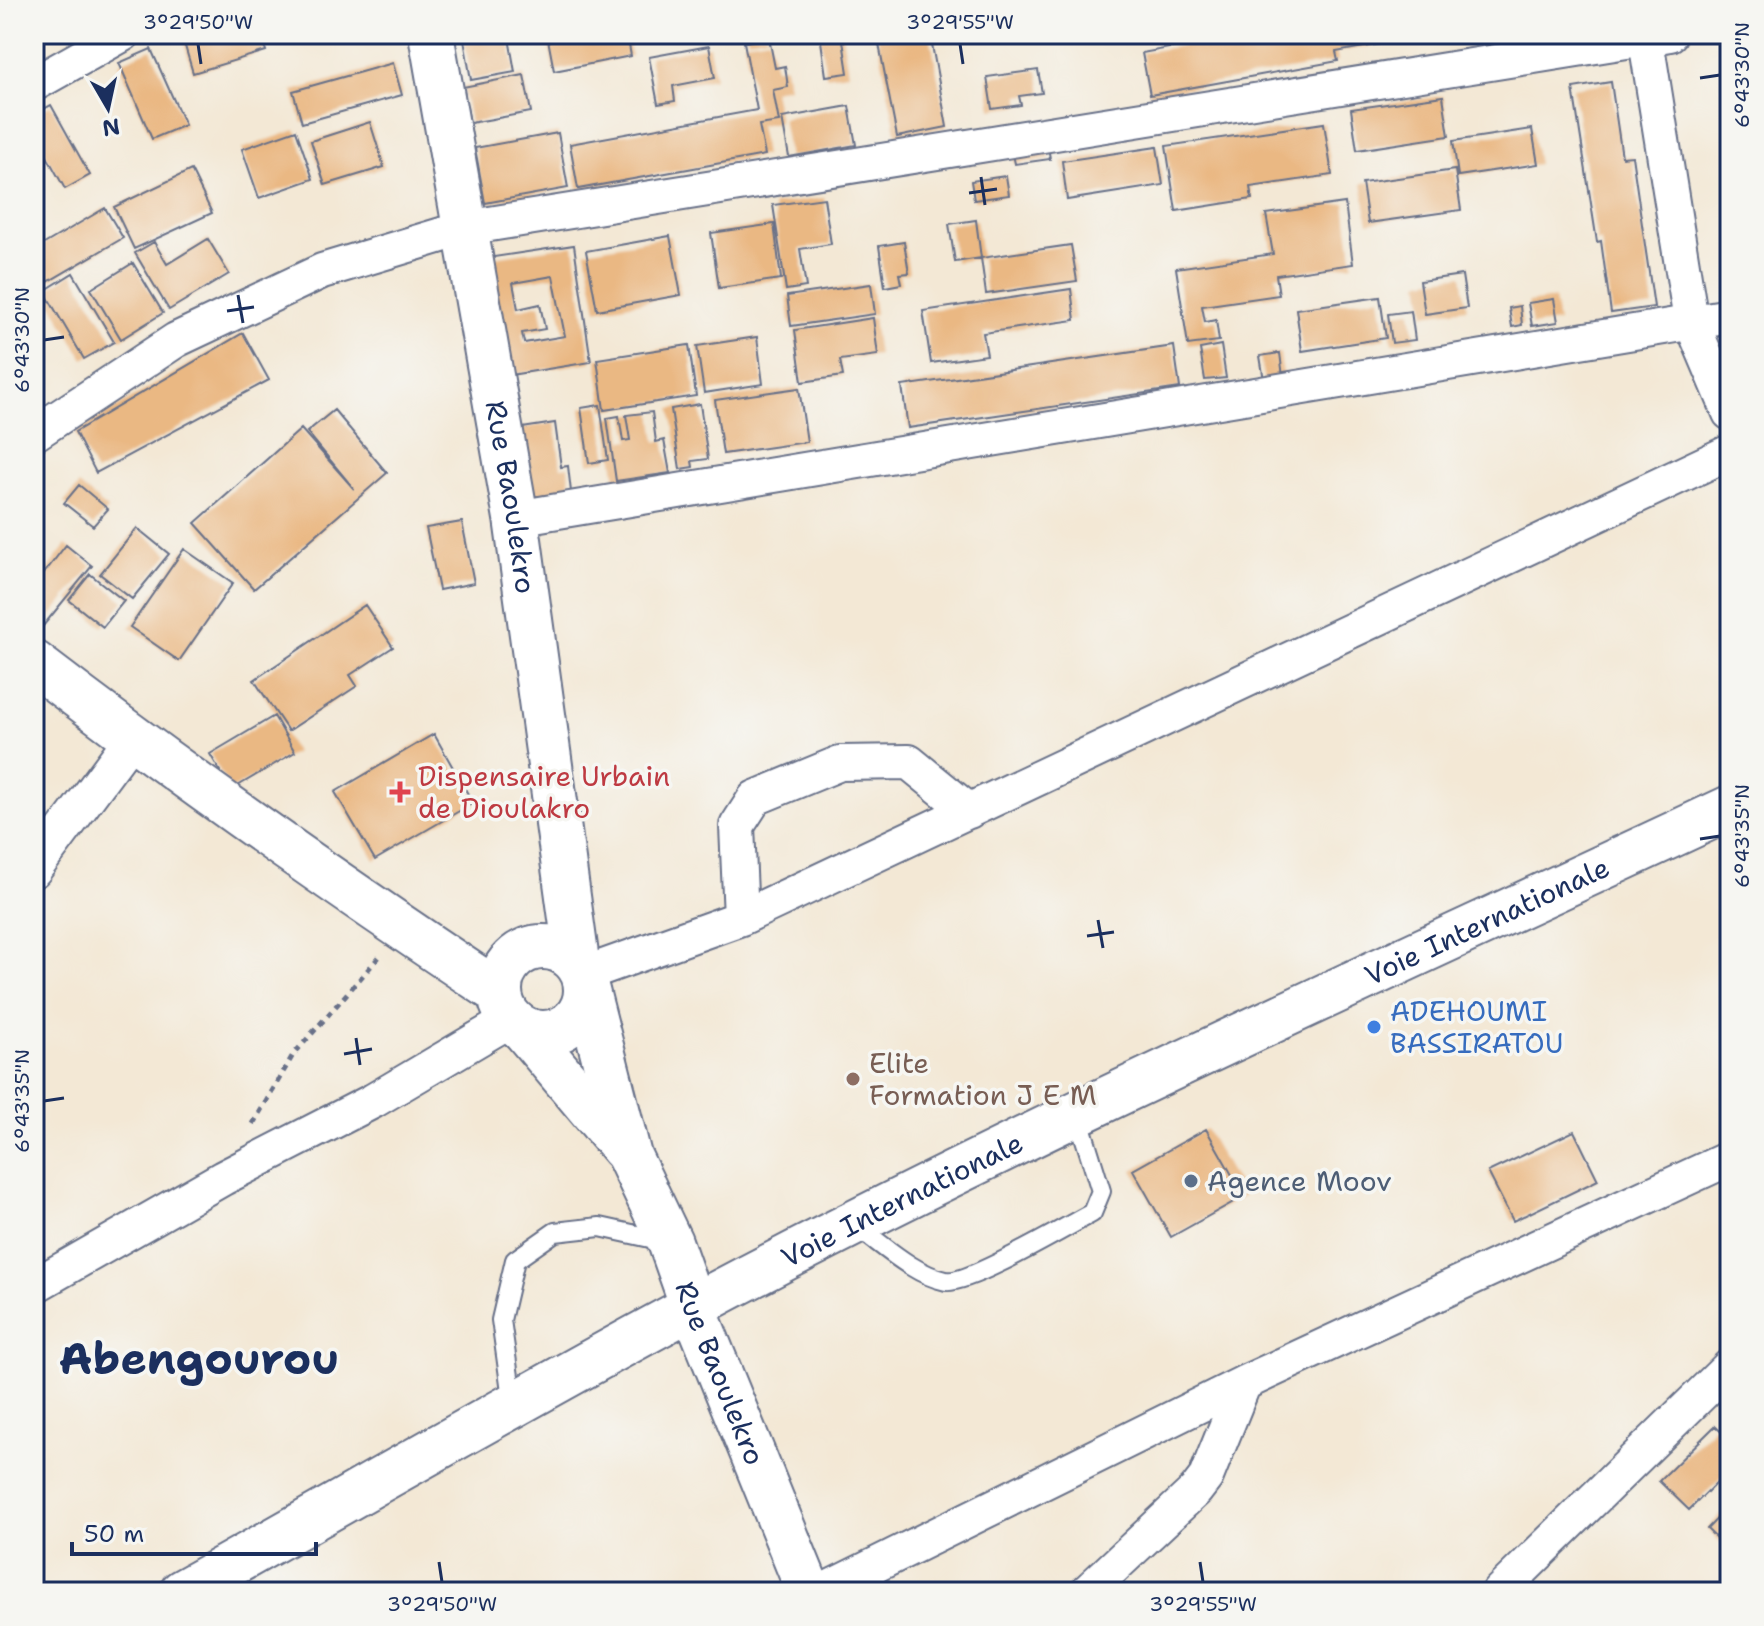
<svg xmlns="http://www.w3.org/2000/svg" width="1764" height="1626" viewBox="0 0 1764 1626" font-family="'Shantell Sans',sans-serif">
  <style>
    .building { fill: #eab883; fill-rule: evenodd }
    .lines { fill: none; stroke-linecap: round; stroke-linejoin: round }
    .lane-casing { stroke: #677088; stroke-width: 22 }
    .street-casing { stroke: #677088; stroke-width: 38 }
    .secondary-casing { stroke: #677088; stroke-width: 48 }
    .primary-casing { stroke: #677088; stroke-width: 48 }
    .path { stroke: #677088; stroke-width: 5; stroke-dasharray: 6 6; stroke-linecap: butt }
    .lane { stroke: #fff; stroke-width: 18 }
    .street { stroke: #fff; stroke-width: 34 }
    .secondary { stroke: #fff; stroke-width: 44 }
    .primary { stroke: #fff; stroke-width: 44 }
    .ticks { fill: none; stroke: #1b2f5e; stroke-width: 3 }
    .health-dot { fill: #e0444e; stroke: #f6f6f2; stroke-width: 3 }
    .shop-dot { fill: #3f7fe0; stroke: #f6f6f2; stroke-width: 3 }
    .education-dot { fill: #8d6e63; stroke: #f6f6f2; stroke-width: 3 }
    .service-dot { fill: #5c6f8a; stroke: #f6f6f2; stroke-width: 3 }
    .labels { text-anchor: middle; stroke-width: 7; stroke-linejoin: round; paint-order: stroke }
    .street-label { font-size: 28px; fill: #1b2f5e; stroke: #f6f6f2 }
    .health-label { font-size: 28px; fill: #be3a42; stroke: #f6f6f2; text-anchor: start }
    .shop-label { font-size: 28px; fill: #366cbe; stroke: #f6f6f2; text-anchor: start }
    .education-label { font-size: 28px; fill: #785e54; stroke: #f6f6f2; text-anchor: start }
    .service-label { font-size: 28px; fill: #4e5e75; stroke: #f6f6f2; text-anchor: start }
    .town-label { font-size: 44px; font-weight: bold; fill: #1b2f5e; stroke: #f6f6f2 }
    .neatline { fill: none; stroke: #1b2f5e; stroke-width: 3 }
    .ticks-label { font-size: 20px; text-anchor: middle; fill: #1b2f5e }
  </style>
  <rect width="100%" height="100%" fill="#f6f6f2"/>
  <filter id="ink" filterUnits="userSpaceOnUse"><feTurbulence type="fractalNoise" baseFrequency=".0125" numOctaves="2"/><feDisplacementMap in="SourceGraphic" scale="16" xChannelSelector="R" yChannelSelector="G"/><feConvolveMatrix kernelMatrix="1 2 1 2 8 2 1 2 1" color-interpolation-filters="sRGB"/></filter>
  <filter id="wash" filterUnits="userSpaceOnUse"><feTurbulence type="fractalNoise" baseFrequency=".006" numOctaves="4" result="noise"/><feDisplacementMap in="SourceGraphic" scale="32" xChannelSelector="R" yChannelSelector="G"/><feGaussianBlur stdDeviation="1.8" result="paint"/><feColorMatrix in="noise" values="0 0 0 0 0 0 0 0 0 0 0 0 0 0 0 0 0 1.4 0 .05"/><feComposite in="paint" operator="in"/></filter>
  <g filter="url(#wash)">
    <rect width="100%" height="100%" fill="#f3e8d5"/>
    <g id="blocks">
      <path class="building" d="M190,34H261L266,51L193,73L182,36Z
        M463,34H521L509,38L515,72L471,80Z
        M547,34H627L631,56L554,71Z
        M747,34H768V35L748,39Z
        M820,34H842L848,73L826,76Z
        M877,34H930L947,127L897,137Z
        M1139,34H1177V35L1141,42Z
        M1234,34H1425V36L1336,52L1338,61L1150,95L1142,53L1234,36Z
        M1473,34H1496V36L1474,39Z
        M769,38L775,68L785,66L788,87L773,90L779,122L759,125L765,155L578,189L570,144L757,110L744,42Z
        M709,46L715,78L673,86L675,101L658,104L649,57Z
        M151,49L185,125L152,139L119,63Z
        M393,63L402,95L302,123L293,91Z
        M1038,70L1042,93L1019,96L1021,105L992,109L987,77Z
        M524,75L531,112L470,123L463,87Z
        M1611,82L1622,157L1632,156L1654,307L1611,313L1601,241L1597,242L1573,88Z
        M1443,96L1449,136L1357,150L1351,109Z
        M51,105L90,175L65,189L34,133V114Z
        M849,106L856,145L789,157L782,118Z
        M370,122L384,167L325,185L311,141Z
        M1324,123L1332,175L1250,187L1252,199L1176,211L1166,146Z
        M1532,129L1538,164L1458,176L1453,141Z
        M296,130L313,179L259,198L242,149Z
        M558,133L568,188L485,203L475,148Z
        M1047,139L1050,159L1015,164L1011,144Z
        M1157,147L1163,185L1067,200L1062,161Z
        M191,170L212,213L134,249L114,207Z
        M1455,170L1461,210L1368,223L1362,183Z
        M1006,176L1009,195L974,200L971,181Z
        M824,198L831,244L800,249L806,287L786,290L773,205Z
        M1345,203L1353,264L1276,275L1279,295L1202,306L1205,322L1216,320L1219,341L1188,345L1176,268L1273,254L1266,214Z
        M105,208L123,238L39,287L34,278V250Z
        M976,220L981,258L955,262L949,224Z
        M774,224L781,279L719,288L711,233Z
        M670,236L681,295L597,310L586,251Z
        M208,239L229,274L169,310L135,253L154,242L167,264Z
        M904,242L909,273L899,274L901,284L885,287L879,246Z
        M574,245L591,362L504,376L487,258ZM553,276L565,336L524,343L522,333L545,329L540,304L518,309L513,283Z
        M1071,245L1077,281L986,294L981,258Z
        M133,263L163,313L121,339L91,289Z
        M73,273L114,342L84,359L44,291Z
        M1462,275L1467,308L1425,314L1420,281Z
        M871,284L875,314L791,326L787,296Z
        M1071,289L1075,320L983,333L987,355L931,363L923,311Z
        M1380,297L1386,338L1302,351L1296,309Z
        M1554,299L1558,322L1532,326L1528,303Z
        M1520,306L1522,325L1512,327L1509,308Z
        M1411,311L1415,340L1392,343L1388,314Z
        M873,318L878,355L840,360L843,376L802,382L795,330Z
        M243,333L269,380L96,473L75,432Z
        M757,337L763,384L704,393L697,346Z
        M689,345L696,396L604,410L597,359Z
        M1221,345L1226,378L1205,380L1200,349Z
        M1174,346L1180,388L908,428L902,386Z
        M1280,353L1283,377L1264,380L1260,356Z
        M799,388L807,442L723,454L715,400Z
        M700,404L708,459L692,461L693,467L680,469L671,409Z
        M600,405L608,460L589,463L581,408Z
        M334,410L387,473L254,589L195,523L301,429L354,489L307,432Z
        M652,412L656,442L664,440L670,473L616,481L607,418L619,416L623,441L630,440L626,415Z
        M555,423L561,467L568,466L571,492L519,499L509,430Z
        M79,485L108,509L93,526L64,503Z
        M462,522L474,583L439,590L426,528Z
        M137,528L169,554L132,599L100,574Z
        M66,545L92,566L43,626L34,619V569L42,576Z
        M184,549L233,583L179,661L130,627Z
        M90,574L124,601L103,627L69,600Z
        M365,605L393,647L350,675L357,686L288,731L254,680Z
        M274,716L295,752L231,790L210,754Z
        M434,734L473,803L375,860L335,792Z
        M1206,1129L1244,1196L1171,1237L1133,1170Z
        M1574,1131L1598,1180L1513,1221L1488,1172Z
        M1715,1426L1730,1440V1469L1689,1510L1659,1481Z
        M1730,1505V1552L1707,1529Z"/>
    </g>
  </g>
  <g filter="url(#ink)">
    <use href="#blocks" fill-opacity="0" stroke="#677088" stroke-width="2"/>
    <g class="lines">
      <g class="lane-casing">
        <path id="lane" d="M856,1226C883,1245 913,1274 946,1281C968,1285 1067,1226 1092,1213L1101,1191L1077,1113
          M513,1405L501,1320L515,1260L555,1232L600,1227L664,1241"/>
      </g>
      <g class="street-casing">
        <path id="street" d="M1645,34L1691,321L1730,413
          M34,84L123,34
          M34,434L176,340L322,271L465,228L1670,34
          M516,518L1730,316
          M34,870L132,738
          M741,918L737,826L755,798L840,763L909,762L969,811
          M584,974L741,918L1730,452
          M34,1286L223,1178L373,1101L510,1020
          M821,1592L1244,1383L1730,1158
          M1087,1592L1196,1490L1206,1477L1244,1383
          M1499,1592L1730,1366"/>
      </g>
      <g class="secondary-casing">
        <g id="secondary">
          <path id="s1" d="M431,34L516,518L577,962"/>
          <path d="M34,663C184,778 340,887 498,992"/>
          <circle cx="543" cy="990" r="43"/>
          <path id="s2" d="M587,991L629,1156L670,1242L693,1307L809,1592"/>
          <path d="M524,1030L623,1148"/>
        </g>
      </g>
      <g class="primary-casing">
        <g id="primary">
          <path id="s3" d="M182,1592C352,1497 520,1399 692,1307C1031,1127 1382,971 1730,808"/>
        </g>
      </g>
      <path class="path" d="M253,1124L293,1055L379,957"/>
      <use href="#lane" class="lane"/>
      <use href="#street" class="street"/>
      <use href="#secondary" class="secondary"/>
      <use href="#primary" class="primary"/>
    </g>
  </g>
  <path class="ticks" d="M198,44L201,64M960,44L963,64M1700,78L1720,75M981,177L985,205M969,193L997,189M238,295L243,323M227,311L254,307M44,340L64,337M1700,839L1720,836M1098,920L1103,948M1087,936L1114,932M356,1038L360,1065M344,1054L372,1049M44,1101L64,1098M439,1562L442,1582M1200,1562L1203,1582"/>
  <path class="health-dot" d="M396 780h8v8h8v8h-8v8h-8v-8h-8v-8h8z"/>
  <circle class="shop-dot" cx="1374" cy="1027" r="8"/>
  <circle class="education-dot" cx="853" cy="1079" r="8"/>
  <circle class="service-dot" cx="1191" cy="1181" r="8"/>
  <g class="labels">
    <g class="street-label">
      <text dy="10" stroke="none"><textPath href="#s1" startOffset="470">Rue Baoulekro</textPath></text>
      <text dy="10" stroke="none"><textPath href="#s3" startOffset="1468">Voie Internationale</textPath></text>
      <text dy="10" stroke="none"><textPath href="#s3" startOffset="820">Voie Internationale</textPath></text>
      <text dy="10" stroke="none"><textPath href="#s2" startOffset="406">Rue Baoulekro</textPath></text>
    </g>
    <g class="health-label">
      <text x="418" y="786">Dispensaire Urbain<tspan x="418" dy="32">de Dioulakro</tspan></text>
    </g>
    <g class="shop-label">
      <text x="1390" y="1021">ADEHOUMI<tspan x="1390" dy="32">BASSIRATOU</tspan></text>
    </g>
    <g class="education-label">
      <text x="869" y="1073">Elite<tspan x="869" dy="32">Formation J E M</tspan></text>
    </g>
    <g class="service-label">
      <text x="1207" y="1191">Agence Moov</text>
    </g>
    <g class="town-label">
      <text x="199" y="1374">Abengourou</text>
    </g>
  </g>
  <rect width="1764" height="1626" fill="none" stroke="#f6f6f2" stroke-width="88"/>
  <g transform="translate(108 108) rotate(171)" stroke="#f6f6f2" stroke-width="6" paint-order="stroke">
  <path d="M0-6L14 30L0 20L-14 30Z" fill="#1b2f5e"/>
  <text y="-12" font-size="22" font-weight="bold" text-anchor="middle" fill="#1b2f5e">N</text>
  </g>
  <path d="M72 1542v12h244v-12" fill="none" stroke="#1b2f5e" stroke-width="4"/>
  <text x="84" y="1542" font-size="24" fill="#1b2f5e" stroke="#f6f6f2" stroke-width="6" paint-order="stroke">50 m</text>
  <rect x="44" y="44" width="1676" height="1538" class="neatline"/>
  <g class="ticks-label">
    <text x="198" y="29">3°29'50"W</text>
    <text x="960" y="29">3°29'55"W</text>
    <text transform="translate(1742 75) rotate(-90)" y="7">6°43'30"N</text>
    <text transform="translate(22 340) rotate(-90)" y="7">6°43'30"N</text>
    <text transform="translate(1742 836) rotate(-90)" y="7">6°43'35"N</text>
    <text transform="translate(22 1101) rotate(-90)" y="7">6°43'35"N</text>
    <text x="442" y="1611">3°29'50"W</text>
    <text x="1203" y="1611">3°29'55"W</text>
  </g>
</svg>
